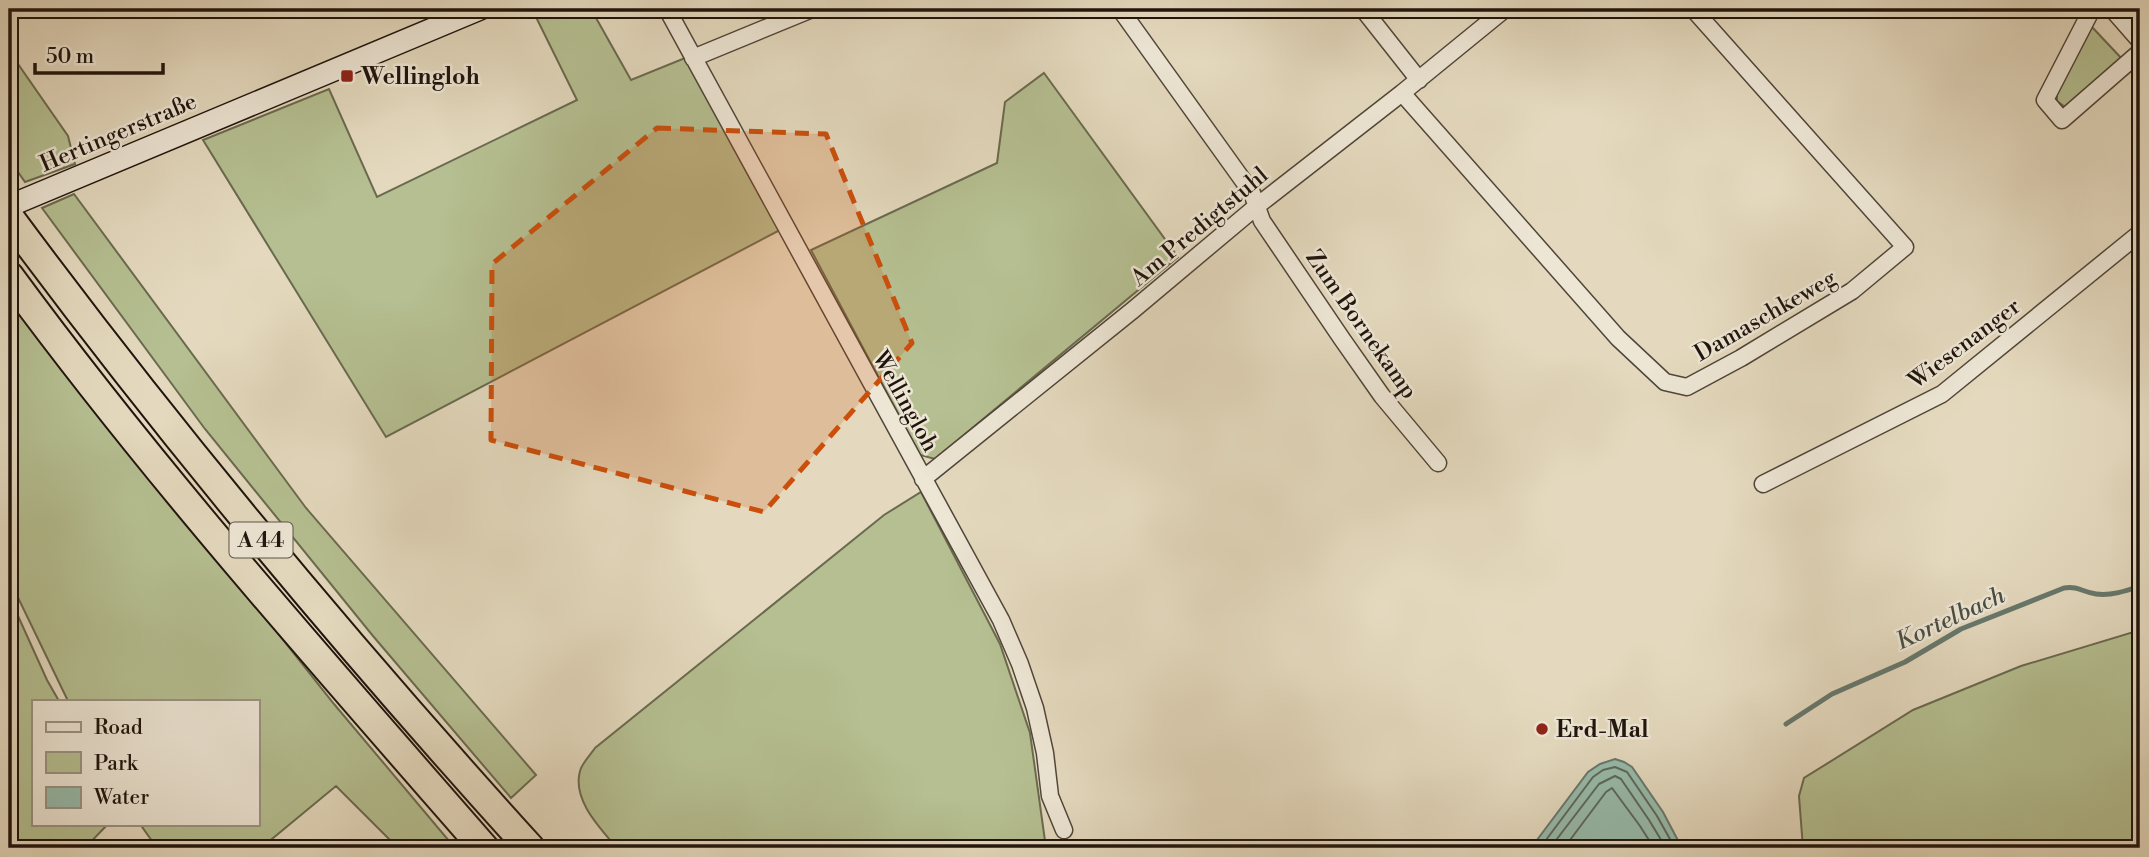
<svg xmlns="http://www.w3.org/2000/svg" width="2149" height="857" viewBox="0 0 2149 857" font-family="'Libre Bodoni',serif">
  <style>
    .green { fill: #b5bf91; stroke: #6a6a4f; stroke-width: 2 }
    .water { fill: #97bbab; stroke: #67786c; stroke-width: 2 }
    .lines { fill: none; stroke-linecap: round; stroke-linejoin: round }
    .shore { stroke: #5b685c; stroke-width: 2 }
    .stream { stroke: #67786c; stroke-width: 5 }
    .street-casing { stroke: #504539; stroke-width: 19 }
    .secondary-casing { stroke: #1f140d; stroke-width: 24 }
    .highway-casing { stroke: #1f140d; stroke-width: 32 }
    .street { stroke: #ede6d5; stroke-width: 16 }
    .secondary { stroke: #ede6d5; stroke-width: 21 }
    .highway { stroke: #e4d9be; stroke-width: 28 }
    .marked { fill: #ca4f0c; fill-opacity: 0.2; stroke: #ca4f0c; stroke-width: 5; stroke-dasharray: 14 9; stroke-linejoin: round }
    .poi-dot { fill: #8f2418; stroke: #ede6d5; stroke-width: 2.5 }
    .labels { text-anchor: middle; stroke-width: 5; stroke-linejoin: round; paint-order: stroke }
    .shield { fill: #ede6d5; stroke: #5d5349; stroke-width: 2 }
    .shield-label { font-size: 21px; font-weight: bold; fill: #1f140d }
    .poi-label { font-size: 23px; font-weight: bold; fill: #1f140d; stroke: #ede6d5; text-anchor: start }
    .street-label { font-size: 23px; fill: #1f140d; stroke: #ede6d5 }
    .water-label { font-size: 24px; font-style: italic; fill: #494e44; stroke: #ede6d5 }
  </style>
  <rect width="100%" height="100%" fill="#e4d9be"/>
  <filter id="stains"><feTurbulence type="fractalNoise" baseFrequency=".00286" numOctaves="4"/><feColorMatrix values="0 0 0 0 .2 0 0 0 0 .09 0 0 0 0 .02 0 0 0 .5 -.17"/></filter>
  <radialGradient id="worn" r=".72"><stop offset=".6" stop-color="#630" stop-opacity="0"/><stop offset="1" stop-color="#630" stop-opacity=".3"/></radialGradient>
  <path class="green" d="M532,9H591L631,80L685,58L780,230L386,437L203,140L329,89L377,197L577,100Z
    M2092,27L2123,60L2065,107L2057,101V93Z
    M9,51L68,136L75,164L25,182L9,159Z
    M1044,73L1178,257L935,459L920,455L811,250L997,163L1005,102Z
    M74,194L306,508L536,775L511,798L373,636L205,429L42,208Z
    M9,294L334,704L455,848H398L336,786L261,848H157L140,824H257V701H68L9,579Z
    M921,492L1000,644L1030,733L1046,848H617C600,828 572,800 580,771C582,763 591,754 595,748L884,515Z
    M9,596L47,680L59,701H33V824H108L85,848H9Z
    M2140,630V848H1803L1799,796L1804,778L1913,710L2021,666Z"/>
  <path class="water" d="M1615,759L1624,762L1632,767L1663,812L1682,848H1531L1588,772L1600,764Z"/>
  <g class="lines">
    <path class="shore" d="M1540,848L1593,777L1603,770L1615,767L1627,772L1657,816L1675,848
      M1550,848L1599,784L1615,776L1621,779L1649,820L1666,848
      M1564,848L1606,792L1612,788L1640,826L1654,848"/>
    <path class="stream" d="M1786,724L1832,694L1905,662L1961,629L2064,588C2079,586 2082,592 2096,594C2111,596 2126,591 2140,586"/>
    <g class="street-casing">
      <path id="street" d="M667,9L1001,620L1020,664L1035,708L1045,753L1050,796L1064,830
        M1120,9L1252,193L1262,221L1342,339L1382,396L1438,463
        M1363,9L1419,80
        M2092,9L2045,100L2062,120L2140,52
        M2112,9L2140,41
        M693,58L812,9
        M1402,93L1618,338L1665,382L1687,387L1741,358L1852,291L1905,247L1693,9
        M923,479L1133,310L1257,206L1402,93L1505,9
        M1763,484L1942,394L2140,233"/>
    </g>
    <g class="secondary-casing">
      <path id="secondary" d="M9,206L480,9"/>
    </g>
    <g class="highway-casing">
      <path id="highway" d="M9,217C171,436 347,646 530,848
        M9,276C156,476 321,661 484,848"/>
    </g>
    <use href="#street" class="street"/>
    <use href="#secondary" class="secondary"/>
    <use href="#highway" class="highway"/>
  </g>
  <path class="marked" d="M657,128L826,134L912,343L764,512L491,440L492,264Z"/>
  <g class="poi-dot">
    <rect x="340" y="69" width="14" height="14" rx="3.5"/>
    <circle cx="1542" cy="729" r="7"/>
  </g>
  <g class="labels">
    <rect class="shield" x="229.5" y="522.5" width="63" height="35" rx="5"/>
    <g class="shield-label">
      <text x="261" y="547">A 44</text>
    </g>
    <g class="poi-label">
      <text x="361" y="84">Wellingloh</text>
      <text x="1556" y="737">Erd-Mal</text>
    </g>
    <g class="street-label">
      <text transform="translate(118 132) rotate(-23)" y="8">Hertingerstraße</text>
      <text transform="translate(1199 226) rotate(-40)" y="8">Am Predigtstuhl</text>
      <text transform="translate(1765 315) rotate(-30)" y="8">Damaschkeweg</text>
      <text transform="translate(1362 324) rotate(55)" y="8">Zum Bornekamp</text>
      <text transform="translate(1964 343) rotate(-37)" y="8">Wiesenanger</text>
      <text transform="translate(906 401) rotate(61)" y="8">Wellingloh</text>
    </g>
    <g class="water-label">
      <text transform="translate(1950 618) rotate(-25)" y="8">Kortelbach</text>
    </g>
  </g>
  <rect width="2149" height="857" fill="none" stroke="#e4d9be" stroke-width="35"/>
  <rect x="10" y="10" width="2128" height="836" fill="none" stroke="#1f140d" stroke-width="3.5"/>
  <rect x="18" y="18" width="2114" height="822" fill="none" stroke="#1f140d" stroke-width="2"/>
  <rect x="32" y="700" width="228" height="126" fill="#ede6d5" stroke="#9b9285" stroke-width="2"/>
  <rect x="46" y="722" width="35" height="10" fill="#ede6d5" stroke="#9b9285" stroke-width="2"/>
  <text x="94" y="734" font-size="21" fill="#1f140d">Road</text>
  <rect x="46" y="752" width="35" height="21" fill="#b5bf91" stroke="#9b9285" stroke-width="2"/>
  <text x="94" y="770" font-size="21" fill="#1f140d">Park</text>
  <rect x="46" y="787" width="35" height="21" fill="#97bbab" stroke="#9b9285" stroke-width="2"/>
  <text x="94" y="804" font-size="21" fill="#1f140d">Water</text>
  <path d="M35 63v10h128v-10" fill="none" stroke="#1f140d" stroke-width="3.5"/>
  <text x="46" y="63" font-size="21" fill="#1f140d" stroke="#ede6d5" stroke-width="5" paint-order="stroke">50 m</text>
  <rect width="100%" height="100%" filter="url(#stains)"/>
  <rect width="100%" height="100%" fill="url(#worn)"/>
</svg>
